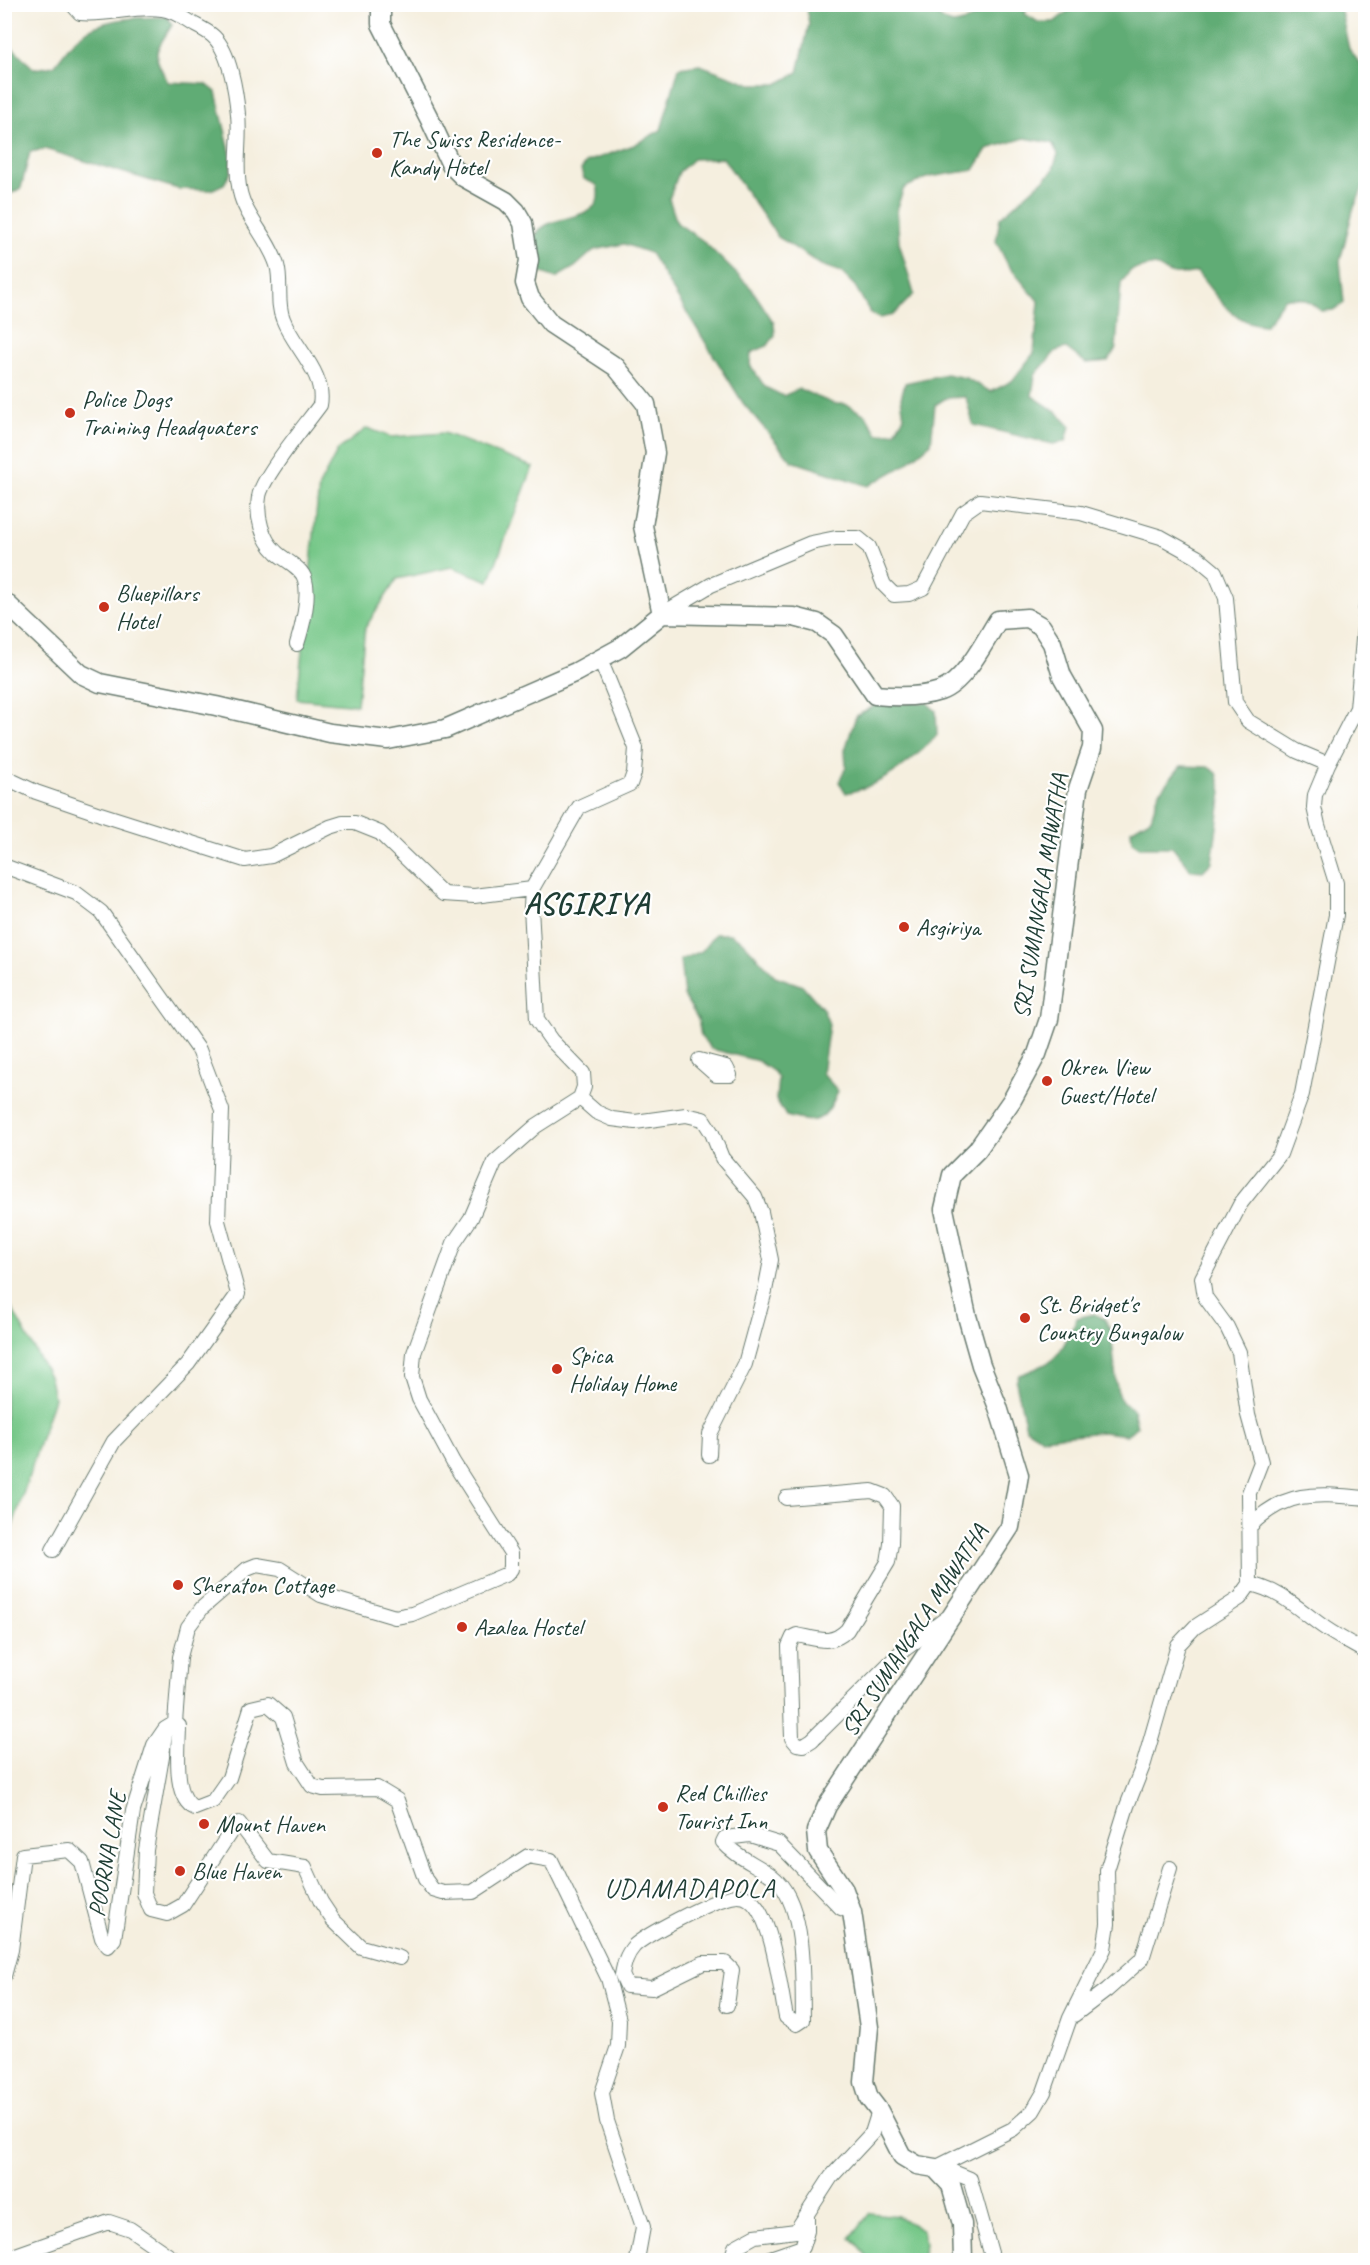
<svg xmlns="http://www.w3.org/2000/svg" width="1370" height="2265" viewBox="0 0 1370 2265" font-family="Caveat,sans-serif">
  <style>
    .green { fill: #76c788; stroke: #4a825e; stroke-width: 1.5 }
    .forest { fill: #60ac74; stroke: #407454; stroke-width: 1.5; fill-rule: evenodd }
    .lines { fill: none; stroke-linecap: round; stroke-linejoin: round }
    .street-casing { stroke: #6a7b70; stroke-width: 16 }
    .secondary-casing { stroke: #6a7b70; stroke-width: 21 }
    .street { stroke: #fff; stroke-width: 14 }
    .secondary { stroke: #fff; stroke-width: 18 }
    .poi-dot { fill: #c8321e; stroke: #fff; stroke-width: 2 }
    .labels { text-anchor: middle; stroke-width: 4.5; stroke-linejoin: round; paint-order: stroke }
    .poi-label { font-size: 24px; fill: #1f3d34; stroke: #fff; text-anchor: start }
    .street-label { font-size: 24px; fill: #1f3d34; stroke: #fff }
    .quarter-label { font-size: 27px; letter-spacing: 1.5px; fill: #1f3d34; stroke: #fff }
    .district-label { font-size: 30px; font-weight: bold; letter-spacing: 1.5px; fill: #1f3d34; stroke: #fff }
  </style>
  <rect width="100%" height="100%" fill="#fff"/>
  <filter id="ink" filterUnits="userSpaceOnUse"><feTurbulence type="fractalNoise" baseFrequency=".0167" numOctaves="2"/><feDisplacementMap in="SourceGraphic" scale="12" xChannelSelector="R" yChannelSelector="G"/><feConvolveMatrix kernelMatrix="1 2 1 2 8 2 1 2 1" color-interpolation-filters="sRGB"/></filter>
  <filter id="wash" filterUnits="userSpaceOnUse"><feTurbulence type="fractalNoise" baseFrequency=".008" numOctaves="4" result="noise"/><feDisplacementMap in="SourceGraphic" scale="24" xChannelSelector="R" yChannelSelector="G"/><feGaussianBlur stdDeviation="1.35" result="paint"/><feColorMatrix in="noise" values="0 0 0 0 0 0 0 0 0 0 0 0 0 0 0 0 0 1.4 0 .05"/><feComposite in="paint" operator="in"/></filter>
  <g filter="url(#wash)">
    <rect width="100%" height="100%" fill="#f5efdf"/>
    <path class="green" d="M367,428L391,437L444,433L533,467L489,581L452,567L397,579L365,628L357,705L297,699L319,486L338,450Z
      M5,1296L50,1378L54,1398L5,1550Z
      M870,2213L898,2216L923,2231L925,2245L921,2260H870L851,2237Z"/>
    <path class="forest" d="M806,5H927C952,31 955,27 986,11L987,5H1027L1025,14L1038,22H1054L1076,5H1333L1340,7L1349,49L1365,70V183L1353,210L1340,261L1344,303L1333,310L1321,311C1308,300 1301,295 1284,299L1265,325C1232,324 1217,296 1197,272C1177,276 1171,276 1155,265L1131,270L1121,283L1116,348L1108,361L1086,363L1066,348L1056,351L1035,375L1032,396L1057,412L1070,426L1066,441L1053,444L973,425L966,397L946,398L935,405L931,443L905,465L868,486L792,461L743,403L650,253L624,244L594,250L575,267L556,278L539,272C508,195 611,238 597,185L584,179L581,170L587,162L634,145L661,130L679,68L700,65L751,84H777L798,73L809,24ZM1025,138L1052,143L1058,154L1052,172L1000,218L996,241L1008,265L1039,302L1034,353L1012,381L991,392L966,378L946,374L905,383L901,398L904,417L895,432L877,434L866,415L845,404H834L799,389L783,396L765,387L750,365L751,353L767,346L775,336L774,323L751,288L702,240L677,223L669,199L679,172L693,159L723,158L778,237L821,265L841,272L855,286L871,314L880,318L893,315L914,294L899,242L897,207L904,188L929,177L974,170L987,149Z
      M167,17L172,25C154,54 151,52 168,82L206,84L216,92L231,155V172L224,184L211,190L178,189L45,149L30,152L21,188L5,197L4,39L34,69L54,66C62,57 69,45 78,37C103,16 137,18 167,17Z
      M926,702L936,711L937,735C913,761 881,786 846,793L839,782L846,767L845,750L856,716L876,705Z
      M1181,766L1208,767L1217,773L1222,792L1212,862L1203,871L1191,870L1173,847H1140L1132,841L1131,830L1151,818L1159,792Z
      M715,934H730L742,941L775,976L803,986L823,1009L829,1024L822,1073L838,1091C825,1122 817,1125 786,1116L776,1099L778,1078L774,1072L758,1061L712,1049L701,1037L698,1019L684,996L680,960L702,951Z
      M1094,1314L1105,1319L1111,1332L1117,1389L1122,1402L1133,1410L1137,1426L1127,1435L1102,1432L1042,1438L1026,1428L1016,1382L1019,1375C1060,1361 1058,1357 1077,1318Z"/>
  </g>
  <g filter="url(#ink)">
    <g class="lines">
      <g class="street-casing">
        <path id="street" d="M72,4L80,13C107,16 135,5 162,9C174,10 185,19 195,25C201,28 209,32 214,37C230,53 236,92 238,114C241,140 234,166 240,192C245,216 269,239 277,265C282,282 276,303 283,319C294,348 326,373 320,405C307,423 261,478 259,497C256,516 262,539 276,552C285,561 302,567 305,580C310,597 302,628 297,644
          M662,614L711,585L811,543L836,538H858L869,547L884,585L894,595L909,594L923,588L963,513L980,501L1081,513L1161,537L1197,557L1215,572L1226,598L1235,702L1248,721L1297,751L1328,764
          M4,777L36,792L100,814L245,860L271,856L330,827L343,823H355L380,833L443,894L474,896L532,889
          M4,866L76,893L101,912L199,1050L222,1110L218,1221L238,1294L188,1364L114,1441L53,1550
          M699,1060L726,1067L730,1075H716Z
          M580,1098L596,1112L612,1119L635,1122L686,1115L703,1119L712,1133L722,1158L755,1197L761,1212L771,1260L765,1291L745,1364L710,1434L709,1455
          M786,1498L872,1491L885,1496L892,1506L891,1544L888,1562L847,1630C831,1646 818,1639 797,1635L793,1637L789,1646L792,1738L797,1744L804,1745L812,1740L901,1652L947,1618
          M1251,1525C1287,1489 1319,1494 1366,1498
          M1250,1584C1282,1591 1299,1610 1325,1628C1338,1637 1352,1644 1366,1652
          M175,1723L180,1657L188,1627L202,1608L247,1569L257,1565L280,1569L321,1595L395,1617L412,1614L507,1574L511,1569V1553L453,1462L419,1399L412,1377L414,1353L454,1243L471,1218L495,1162L536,1126L580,1098L584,1087L583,1073L551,1040L537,1020L531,907L532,889L579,807L630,784L634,773L636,748L600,659
          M165,1732L162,1757L146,1850L144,1893L151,1910L167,1914L183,1905L235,1825L239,1823L268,1861L305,1867L321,1902L333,1920L361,1947L400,1958
          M4,1976L11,1950L23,1855L69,1850L82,1862L102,1938L108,1946L114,1939L133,1811L154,1745L165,1729L175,1723L179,1726C179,1747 172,1798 195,1808L213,1801L229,1778L251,1708L268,1704L283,1717L297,1763L312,1786L323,1789L377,1788L397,1800L425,1879L433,1890L443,1893L473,1892L528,1856L551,1860L608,1978L619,2020L618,2046L602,2093L607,2121L643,2227L637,2260
          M727,2005L732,1970L725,1963H703L652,1988L627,1986L622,1975C624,1964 626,1955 634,1946C645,1935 708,1903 724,1899C732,1896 743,1894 750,1900C773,1917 780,1989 786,2017L797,2024L803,2020C802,1980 807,1903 772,1876C756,1864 736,1857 723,1842L725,1838L750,1835L779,1844L841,1908L852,1912
          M1074,2015L1107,1990L1142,1959L1170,1868
          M935,2168L1013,2129L1033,2111L1044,2092L1070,2018L1104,1949L1108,1924L1107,1870L1127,1806L1144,1763L1178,1645L1195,1627L1240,1598L1250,1584L1249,1493L1261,1462L1248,1415L1239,1352L1227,1327L1205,1297L1202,1278L1241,1203L1280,1154L1302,1094L1336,915V883L1318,825L1314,807L1315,795L1328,764L1357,708L1366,605
          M935,2168L953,2172L970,2179L993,2260
          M4,2259L109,2222L130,2229L175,2260
          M731,2260L735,2247L755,2236L796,2231L831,2177L872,2133L879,2111
          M764,2260L802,2247L807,2231V2216"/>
      </g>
      <g class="secondary-casing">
        <path id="secondary" d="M381,4V24L430,120L451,165L463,177L506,201L516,211L523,223L529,260L525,283L530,298L551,324L616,367L646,404L655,453L643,526L662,614
          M4,601L81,674L100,683L216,706L330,733L388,740L445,729L576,672L620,648L662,614
          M662,614L794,617L817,623L834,635L875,695C896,697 919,698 940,691C964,683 985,641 998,620L1027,618L1041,626L1052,643L1062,676L1093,731L1092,748L1078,789L1049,1019L1037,1054L1012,1100L977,1150L952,1175L944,1209L967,1316L981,1365L998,1407L1019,1475L1010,1527L827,1806L816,1831L818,1851L844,1890L852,1912L869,2027L864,2082L869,2098L879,2111L902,2156L917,2165L935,2168L951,2185L962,2224L963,2260"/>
      </g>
      <use href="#street" class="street"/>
      <use href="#secondary" class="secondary"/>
    </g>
  </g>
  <g class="poi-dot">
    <circle cx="377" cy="153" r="6"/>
    <circle cx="70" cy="413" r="6"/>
    <circle cx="104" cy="607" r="6"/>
    <circle cx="904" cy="927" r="6"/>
    <circle cx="1047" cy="1081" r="6"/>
    <circle cx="1025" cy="1318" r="6"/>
    <circle cx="557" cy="1369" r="6"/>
    <circle cx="178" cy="1585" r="6"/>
    <circle cx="462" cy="1627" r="6"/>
    <circle cx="663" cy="1807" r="6"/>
    <circle cx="204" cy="1824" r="6"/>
    <circle cx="180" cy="1871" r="6"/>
  </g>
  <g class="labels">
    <g class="poi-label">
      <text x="389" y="147">The Swiss Residence-<tspan x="389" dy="28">Kandy Hotel</tspan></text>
      <text x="82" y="407">Police Dogs<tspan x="82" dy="28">Training Headquaters</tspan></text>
      <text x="116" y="601">Bluepillars<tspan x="116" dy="28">Hotel</tspan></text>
      <text x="916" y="935">Asgiriya</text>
      <text x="1059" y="1075">Okren View<tspan x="1059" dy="28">Guest/Hotel</tspan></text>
      <text x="1037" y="1312">St. Bridget's<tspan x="1037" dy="28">Country Bungalow</tspan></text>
      <text x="569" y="1363">Spica<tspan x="569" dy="28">Holiday Home</tspan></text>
      <text x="190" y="1593">Sheraton Cottage</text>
      <text x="474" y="1635">Azalea Hostel</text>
      <text x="675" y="1801">Red Chillies<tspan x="675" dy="28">Tourist Inn</tspan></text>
      <text x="216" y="1832">Mount Haven</text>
      <text x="192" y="1879">Blue Haven</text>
    </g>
    <g class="street-label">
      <text transform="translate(1040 896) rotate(-81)" y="8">SRI SUMANGALA MAWATHA</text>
      <text transform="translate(914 1630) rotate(-57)" y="8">SRI SUMANGALA MAWATHA</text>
      <text transform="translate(107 1854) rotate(-80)" y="8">POORNA LANE</text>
    </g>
    <g class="quarter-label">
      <text x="690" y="1897">UDAMADAPOLA</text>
    </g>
    <g class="district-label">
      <text x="587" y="914">ASGIRIYA</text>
    </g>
  </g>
  <rect width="1370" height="2265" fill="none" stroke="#fff" stroke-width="24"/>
</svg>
